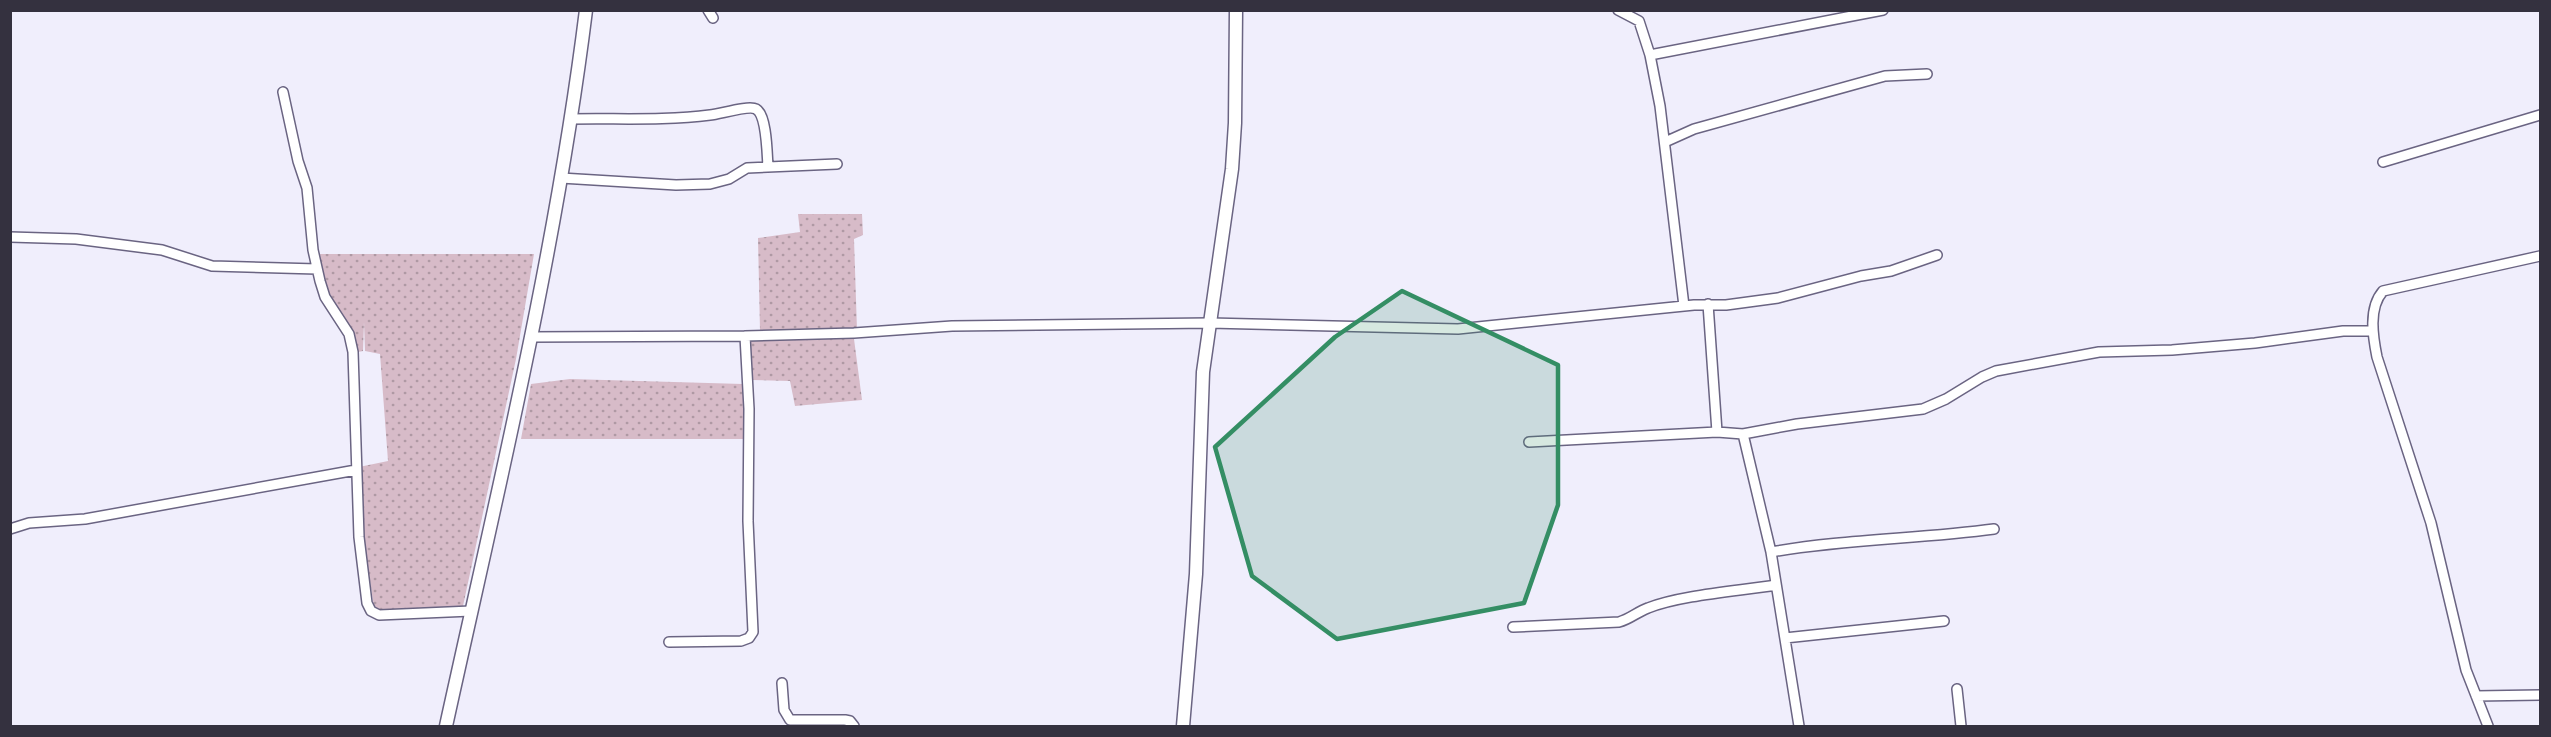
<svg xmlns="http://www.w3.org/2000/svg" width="2551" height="737" viewBox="0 0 2551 737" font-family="Helvetica,sans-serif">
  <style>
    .grass { fill: url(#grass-dots) }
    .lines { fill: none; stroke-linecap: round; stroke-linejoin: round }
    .minor-casing { stroke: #6a6482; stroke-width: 12 }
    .tertiary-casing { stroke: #6a6482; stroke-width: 15 }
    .minor { stroke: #fff; stroke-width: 9 }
    .tertiary { stroke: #fff; stroke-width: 12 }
    .marked { fill: #348e64; fill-opacity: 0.2; stroke: #348e64; stroke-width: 4.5; stroke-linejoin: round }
  </style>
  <defs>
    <pattern id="grass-dots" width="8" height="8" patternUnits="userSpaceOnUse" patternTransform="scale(1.5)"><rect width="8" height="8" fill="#d7bbc8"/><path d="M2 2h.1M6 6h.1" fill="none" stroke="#af99a4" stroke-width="1.8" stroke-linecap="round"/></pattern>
  </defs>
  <rect width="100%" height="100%" fill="#f0eefc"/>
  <path class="grass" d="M798,214H862L863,235L854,239L857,330L760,331L758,238L800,232Z
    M320,254H534L516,359L463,606L379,610L374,607L361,523L359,467L388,461L380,354L365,351L364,322L363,351L358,352C350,326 329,305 322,278C321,271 321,262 320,254Z
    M748,339H854L862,400L795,406L790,381L752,380Z
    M570,379L743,384L744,439H521L531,384Z"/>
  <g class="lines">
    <g class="minor-casing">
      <path id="minor" d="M708,10L713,18
        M1618,10L1639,21L1650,55L1660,106L1684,306
        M1650,55L1883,10
        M283,92L298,161L307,188L313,250L320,281L325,297L349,334L353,352L359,537L367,603L371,611L379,615L471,611
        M570,119C616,118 665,121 710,115C720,114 749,105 756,109C767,115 767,154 768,167
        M1665,142L1694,129L1885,76L1927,74
        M2383,162L2540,115
        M561,178L676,185L710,184L729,179L747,168L837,164
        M10,237L76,239L162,250L212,266L317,269
        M1708,304L1717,432L1743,434L1771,552L1799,726
        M530,337L745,336L854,333L952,326L1210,323L1458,329L1694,305H1726L1778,298L1861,276L1891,271L1937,255
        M1743,434L1797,424L1923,409L1946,399L1982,377L1996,371L2099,352L2172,350L2255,343L2343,331H2372
        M1529,442L1717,432
        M10,529L29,523L85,519L356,470
        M1771,552C1845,539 1920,539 1994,529
        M1513,627L1619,622C1630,619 1637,612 1648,608C1681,595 1739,591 1776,585
        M1785,638L1944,621
        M669,642L741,641L749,638L753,632L748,521L749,409L745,336
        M782,683L784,710L790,720H845L850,721L854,726
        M1957,689L1961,726
        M2476,696L2540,695
        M2488,726L2466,670L2431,523L2377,357C2373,337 2368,308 2383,291L2540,256"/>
    </g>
    <g class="tertiary-casing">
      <path id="tertiary" d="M446,726C498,489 556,252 586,10
        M1183,726L1196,574L1203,372L1232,169L1235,123L1236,10"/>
    </g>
    <use href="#minor" class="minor"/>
    <use href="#tertiary" class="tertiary"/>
  </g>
  <path class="marked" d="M1402,291L1558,365V505L1524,603L1337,639L1252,576L1215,447L1335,337Z"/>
  <rect width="2551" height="737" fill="none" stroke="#34313f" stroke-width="24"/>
</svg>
